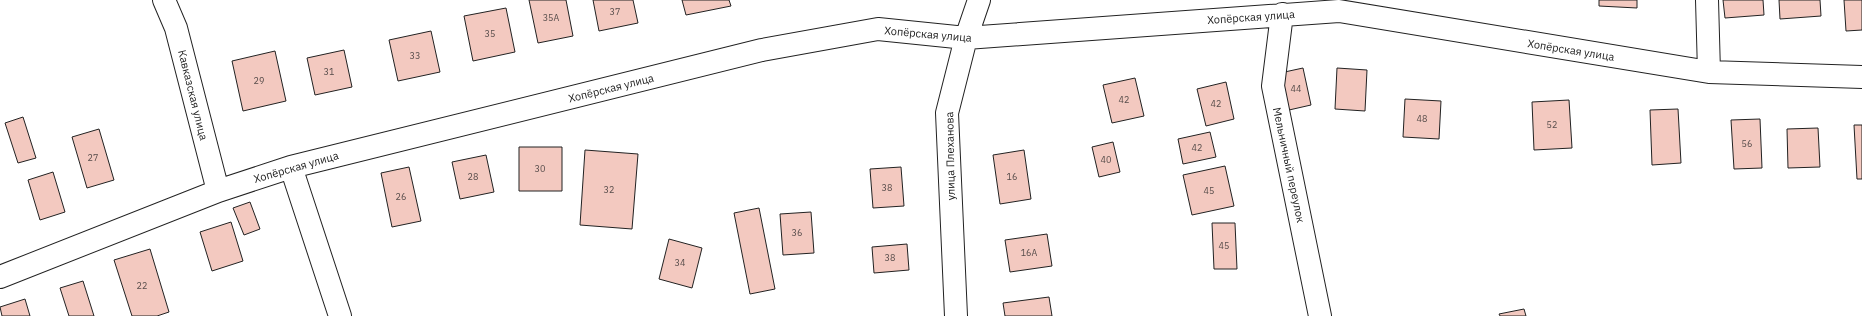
<svg xmlns="http://www.w3.org/2000/svg" width="1862" height="316" viewBox="0 0 1862 316" font-family="'IBM Plex Sans',sans-serif">
  <style>
    .building { fill: #f3c9c0; stroke: #222 }
    .lines { fill: none; stroke-linecap: round; stroke-linejoin: round }
    .minor-casing { stroke: #222; stroke-width: 24 }
    .minor { stroke: #fff; stroke-width: 22 }
    .labels { text-anchor: middle; stroke-width: 3; stroke-linejoin: round; paint-order: stroke }
    .number-label { font-size: 9px; fill: #564c4a }
    .street-label { font-size: 11px; fill: #222; stroke: #fff }
  </style>
  <rect width="100%" height="100%" fill="#fff"/>
  <path class="building" d="M529,0H566L573,36L538,43Z
    M593,0H633L638,23L599,31Z
    M682,0H729L731,6L686,15Z
    M1599,0H1637V8L1599,6Z
    M1723,0H1763L1764,15L1725,18Z
    M1779,0H1820L1821,16L1780,19Z
    M1844,0H1862V30L1846,31Z
    M506,8L515,52L473,61L464,16Z
    M431,31L440,72L398,81L389,40Z
    M344,50L352,87L315,95L307,58Z
    M275,51L286,101L243,111L232,61Z
    M1303,68L1311,105L1289,110L1280,73Z
    M1337,68L1367,70L1365,111L1335,109Z
    M1135,78L1144,116L1112,123L1103,85Z
    M1226,82L1234,119L1206,126L1197,89Z
    M1405,99L1441,101L1439,139L1403,137Z
    M1569,100L1572,148L1534,150L1532,102Z
    M1678,109L1681,163L1652,165L1650,110Z
    M23,117L36,158L18,163L5,123Z
    M1760,119L1762,168L1734,169L1731,120Z
    M1854,125H1862V179H1857Z
    M1818,128L1820,167L1788,168L1787,129Z
    M99,129L114,180L87,188L72,137Z
    M1210,132L1216,157L1183,164L1178,139Z
    M1113,142L1120,172L1099,177L1092,147Z
    M519,147H562V191H519Z
    M585,150L638,154L632,229L580,225Z
    M1024,150L1031,199L1000,204L993,155Z
    M486,155L494,192L460,199L452,162Z
    M1225,166L1234,206L1192,215L1183,175Z
    M409,167L421,221L392,227L381,173Z
    M901,167L904,206L873,208L870,169Z
    M53,172L65,212L40,220L28,180Z
    M250,202L260,229L244,235L233,208Z
    M759,208L775,289L750,294L734,213Z
    M811,212L814,253L783,255L780,214Z
    M231,222L243,261L212,271L200,232Z
    M1212,223H1235L1237,269H1214Z
    M1047,234L1052,266L1010,272L1005,240Z
    M669,239L702,248L692,288L659,279Z
    M907,244L909,270L874,273L872,247Z
    M150,249L169,312L157,316H132L114,260Z
    M83,281L94,316H69L60,288Z
    M1049,297L1052,316H1005L1003,303Z
    M25,299L30,316H2L0,307Z
    M1524,309L1526,316H1500L1499,314Z"/>
  <g class="lines">
    <g class="minor-casing">
      <path id="minor" d="M164,0L176,28L218,191
        M1707,0L1709,72
        M1282,14L1273,86L1320,316
        M291,167L340,316
        M0,277L218,191L291,167L762,50L878,29L966,38L1339,11L1709,72L1862,77
        M956,316L947,113L966,38L979,0"/>
    </g>
    <use href="#minor" class="minor"/>
  </g>
  <g class="labels">
    <g class="number-label">
      <text x="615" y="15">37</text>
      <text x="551" y="21">35А</text>
      <text x="490" y="37">35</text>
      <text x="415" y="59">33</text>
      <text x="329" y="75">31</text>
      <text x="259" y="84">29</text>
      <text x="1296" y="92">44</text>
      <text x="1124" y="103">42</text>
      <text x="1216" y="107">42</text>
      <text x="1422" y="122">48</text>
      <text x="1552" y="128">52</text>
      <text x="1747" y="147">56</text>
      <text x="1197" y="151">42</text>
      <text x="93" y="161">27</text>
      <text x="1106" y="163">40</text>
      <text x="540" y="172">30</text>
      <text x="473" y="180">28</text>
      <text x="1012" y="180">16</text>
      <text x="887" y="191">38</text>
      <text x="609" y="193">32</text>
      <text x="1209" y="194">45</text>
      <text x="401" y="200">26</text>
      <text x="797" y="236">36</text>
      <text x="1224" y="249">45</text>
      <text x="1029" y="256">16А</text>
      <text x="890" y="261">38</text>
      <text x="680" y="266">34</text>
      <text x="142" y="289">22</text>
    </g>
    <g class="street-label">
      <text transform="translate(1251 17) rotate(-4)" y="4">Хопёрская улица</text>
      <text transform="translate(928 34) rotate(5)" y="4">Хопёрская улица</text>
      <text transform="translate(1571 50) rotate(9)" y="4">Хопёрская улица</text>
      <text transform="translate(611 88) rotate(-14)" y="4">Хопёрская улица</text>
      <text transform="translate(193 95) rotate(76)" y="4">Кавказская улица</text>
      <text transform="translate(950 156) rotate(-91)" y="4">улица Плеханова</text>
      <text transform="translate(1289 165) rotate(78)" y="4">Мельничный переулок</text>
      <text transform="translate(296 167) rotate(-16)" y="4">Хопёрская улица</text>
    </g>
  </g>
</svg>
